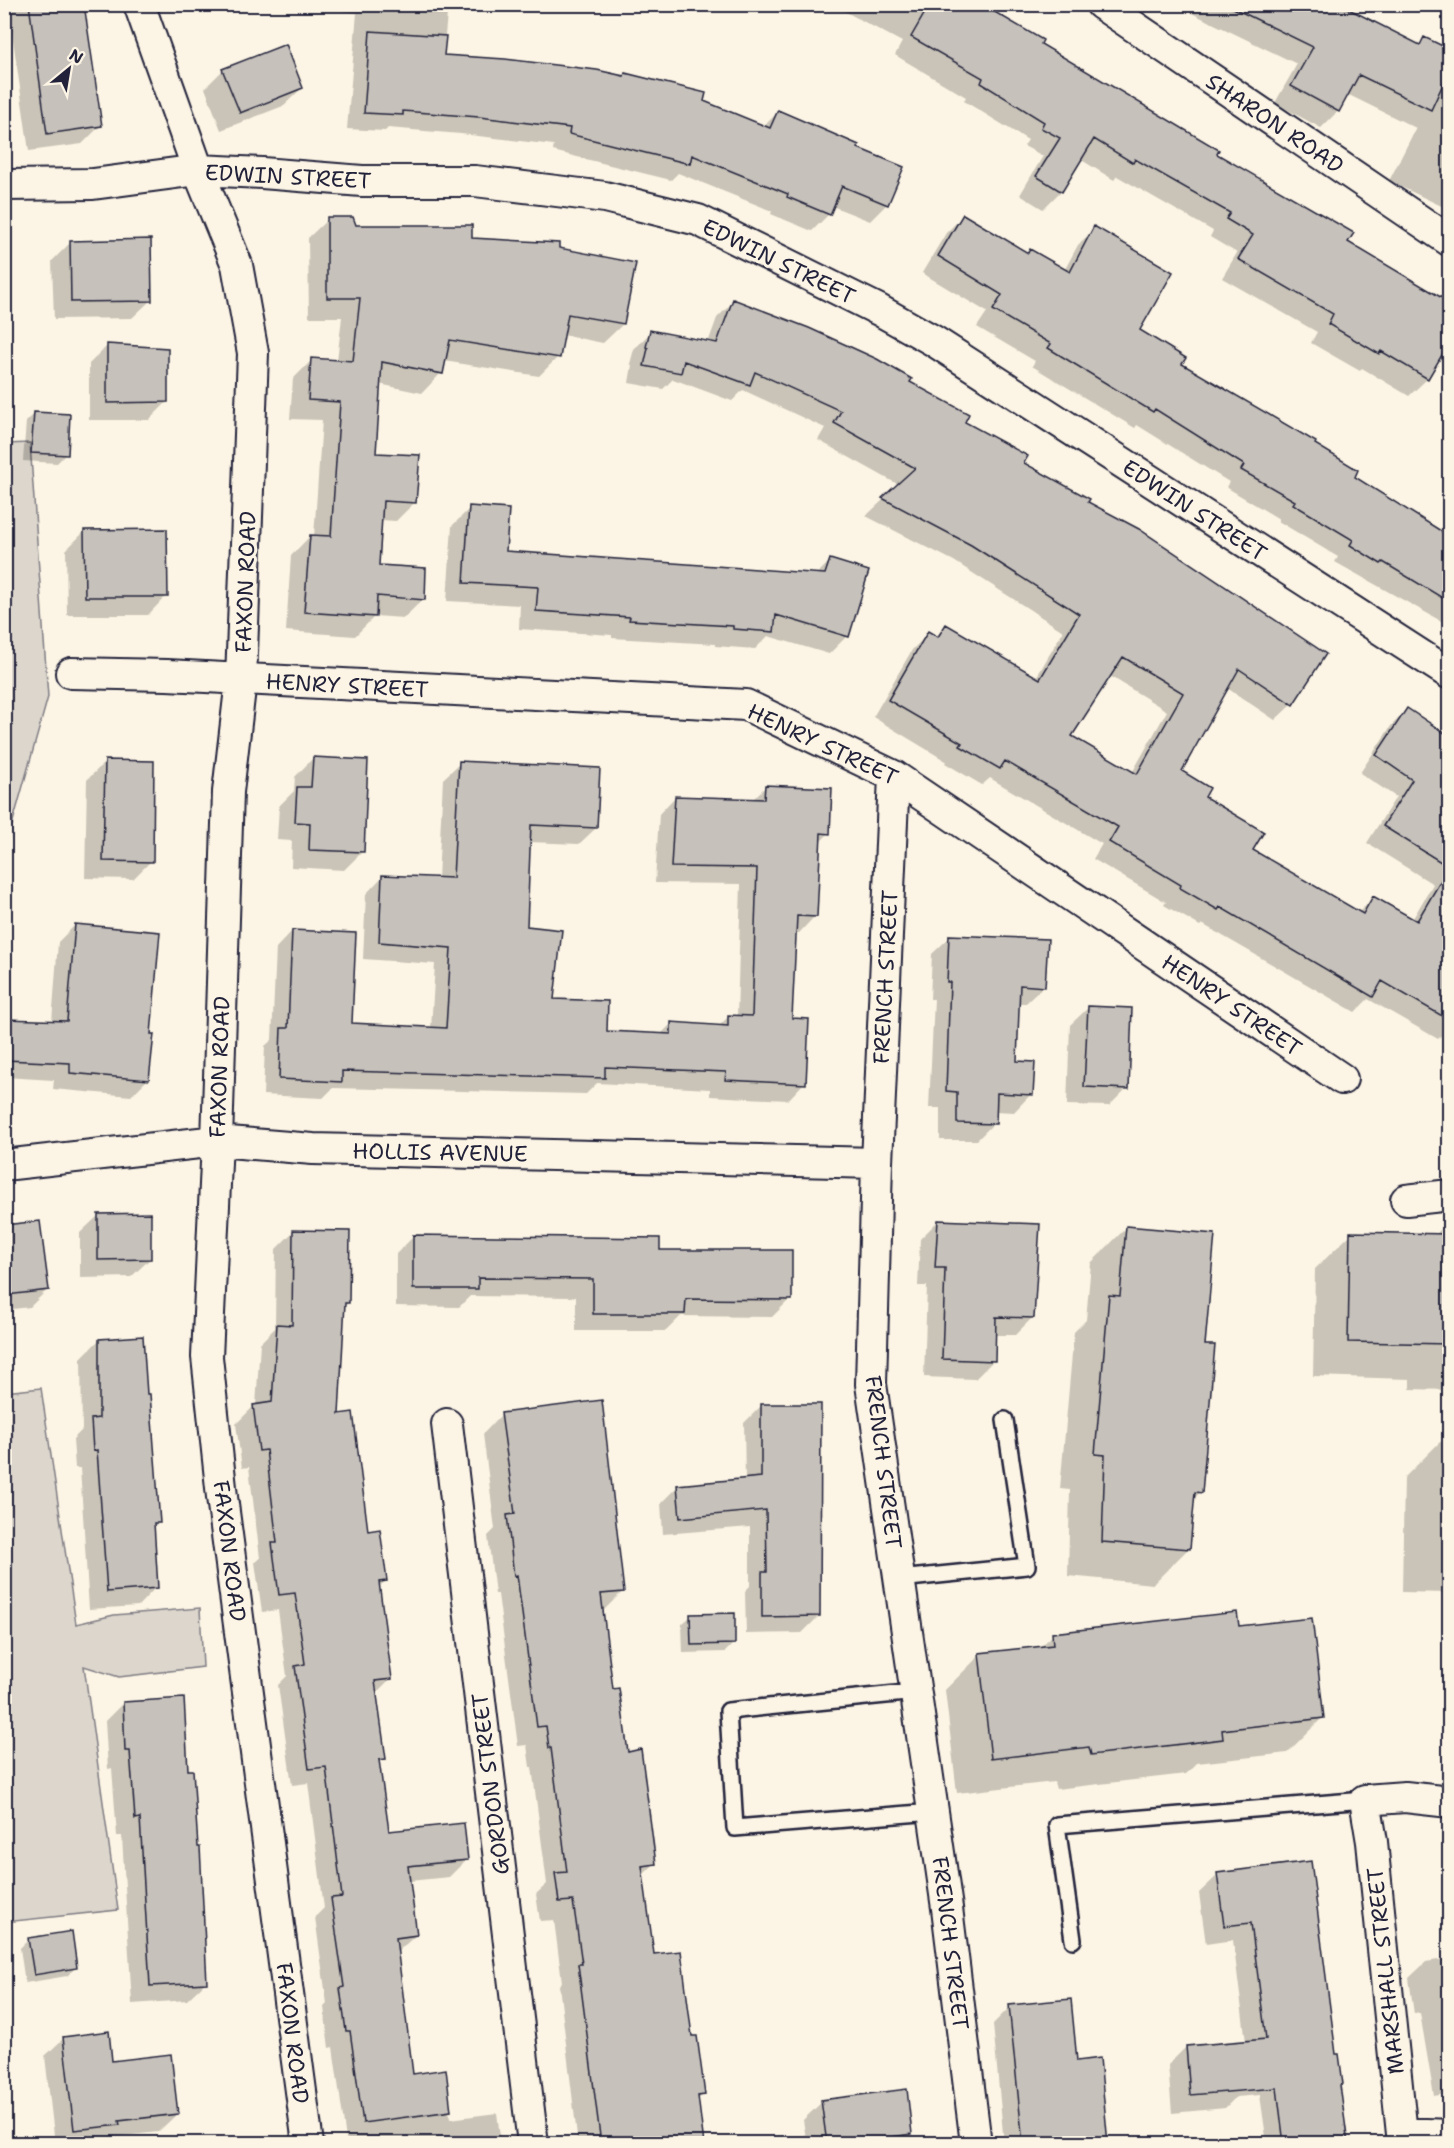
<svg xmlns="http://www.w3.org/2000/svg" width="1454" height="2148" viewBox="0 0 1454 2148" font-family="'Shantell Sans',sans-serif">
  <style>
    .green { fill: #dcd6cc; stroke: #7f7c84; stroke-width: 1.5 }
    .shadow { fill: #0003; fill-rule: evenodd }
    .building { fill: #c6c1bb; stroke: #22223b; stroke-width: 1.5; fill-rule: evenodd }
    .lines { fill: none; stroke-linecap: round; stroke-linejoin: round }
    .service-casing { stroke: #22223b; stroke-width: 20 }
    .minor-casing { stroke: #22223b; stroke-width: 34 }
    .service { stroke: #fcf5e5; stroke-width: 15 }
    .minor { stroke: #fcf5e5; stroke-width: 30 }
    .labels { text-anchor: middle; stroke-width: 6; stroke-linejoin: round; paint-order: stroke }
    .street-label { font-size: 22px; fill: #22223b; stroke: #fcf5e5 }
  </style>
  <rect width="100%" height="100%" fill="#fcf5e5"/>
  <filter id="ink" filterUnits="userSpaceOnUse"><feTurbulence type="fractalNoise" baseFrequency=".0167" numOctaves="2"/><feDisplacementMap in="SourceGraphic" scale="12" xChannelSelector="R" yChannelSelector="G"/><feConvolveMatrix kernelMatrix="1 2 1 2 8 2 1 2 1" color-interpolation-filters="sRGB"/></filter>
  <g filter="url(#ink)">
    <path class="green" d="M30,443L48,697L5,850V444Z
      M41,1388L76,1624L114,1615L200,1608L203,1667L119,1677L84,1666L118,1910L5,1922V1392Z"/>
    <path class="shadow" d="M8,4H59L101,125L82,144L29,151Z
      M342,4H448L443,56L703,102L763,127L778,112L856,149L887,204L870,221L832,206L829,214L812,231L771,214L772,211L678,173L671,180L553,151L554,145L461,134L388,128L385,131L347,129L357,13L342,11Z
      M831,4H978L1215,155L1346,243L1450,303V340L1427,379L1409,396L1362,368L1360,371L1311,343L1317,332L1222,278L1237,253L1210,237L1213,231L1117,176L1114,180L1080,159L1061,191L1043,209L1020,195L1043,156L1024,146L1028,140L964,101L966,97L895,55L902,42Z
      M1173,4H1334L1418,46L1425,39L1450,51V210L1389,181L1416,128L1347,94L1338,111L1321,128L1275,103L1297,64Z
      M223,70L302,88L283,106L221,130L205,88Z
      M963,216L1027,254L1030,250L1064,271L1078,245L1095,228L1138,330L1180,365L1313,445L1353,477L1438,531L1440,530L1450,535V626L1335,562L1338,557L1278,521L1279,519L1226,487L1229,482L1137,425L1135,428L1032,366L1035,361L977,327L987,312L922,273L946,233Z
      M328,219L355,226L557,250L623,324L603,343L563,335L558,357L539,376L444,361L441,373L422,393L379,384L374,454L415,502L396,521L381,520L378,567L423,599L404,618L375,616L355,636L286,631L291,556L310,536L314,537L322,420L290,419L293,379L312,360L337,361L342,317H309L308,238Z
      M70,243L151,300L132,318L54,319L52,261Z
      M734,301L908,383L1022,464L1086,502L1292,704L1275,720L1227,688L1180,772L1251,851L1358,913L1374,897L1412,920L1433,884L1367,843L1396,797L1360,773L1391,726L1407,710L1450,737V1027L1438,1039L1368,999L1355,1012L1202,924L1200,926L1164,905L1166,902L1093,859L1102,844L990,778L982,785L945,763L946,761L873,717L912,650L929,633L935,637L946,626L1036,678L1063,631L954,561L866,516L899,485L818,440L825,428L743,390L732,401L673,379L663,389L629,383L632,365L630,364L634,349L651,332L708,343L717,318ZM1110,676L1167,711L1132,773L1069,737Z
      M107,346L167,402L149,420H89V364Z
      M35,413L66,454L57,463L23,461L26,422Z
      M470,508L504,552L816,575L830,561L847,636L829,654L768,636L755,649L715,646V644L612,638V635L519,629L520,605L447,601L452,526Z
      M85,531L166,596L148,615H67L66,550Z
      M313,758L362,852L344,870L291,867L292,841L277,840L279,806L294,791L295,777Z
      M105,762L151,861L133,879L85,878L87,780Z
      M460,763L596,828L579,844L529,842L525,927L552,1000L605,1033L660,1035L671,1024L719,1026L729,1016L737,1017L741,884L655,883L659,814L675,797L752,800L766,786L829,833L819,843L815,916L799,933H794L790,1019L804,1083L788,1100L710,1096V1089L597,1083L586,1094L333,1088L323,1098L263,1095L265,1046L272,1040L276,948L292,931L350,1024L431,1029L435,964L363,959L366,894L382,877L438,879L443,779Z
      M75,925L149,1035L148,1079L131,1096L53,1089L54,1080L4,1077V1022H52L58,942Z
      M950,937L1044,986L1026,1003H1018L1015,1062L1031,1094L1014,1112L995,1111L994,1123L977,1140H940V1108H929L934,999H930L932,954Z
      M1089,1007L1127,1088L1109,1106L1067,1105L1070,1025Z
      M99,1215L150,1259L131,1277L80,1278V1233Z
      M938,1221L1033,1317L1015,1335H994L993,1361L975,1379L924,1377L927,1286H918L920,1239Z
      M1445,1225H1450V1390L1410,1389V1379L1313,1376L1315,1269L1351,1234L1434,1236Z
      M4,1227L47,1290L30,1307L4,1310Z
      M1127,1227L1204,1346L1200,1492L1193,1500L1188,1549L1153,1584L1068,1576L1070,1490L1060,1489L1074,1332L1086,1320L1091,1263Z
      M293,1232L348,1303L343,1307L338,1416L367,1533L385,1581L378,1588L390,1679L376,1693L384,1758L378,1764L387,1832L466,1860L449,1877L409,1881L416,1935L396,1953L412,2075L444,2071L450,2119L497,2113L501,2144H349L348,2139H346L333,2047L329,2048L324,2007L327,2004L315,1917L324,1908L308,1783L292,1785L278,1685L287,1676L278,1610L262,1612L255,1562L260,1558L249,1467L242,1468L236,1424L254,1406H256L260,1343L275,1328L276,1249Z
      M414,1236L658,1251L790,1299L772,1317L681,1316L666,1331H576V1297L470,1296L459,1307L396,1306V1254Z
      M99,1340L146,1396L159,1522L152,1528L156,1587L138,1606L89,1609L80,1468H75L73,1439L82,1430L81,1358Z
      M761,1406L819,1616L802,1633L746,1634L745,1591L750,1586V1527L663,1534L661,1503L678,1486L745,1480L744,1423Z
      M502,1414L623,1591L603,1611L612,1690L654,1864L642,1876L652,1956L690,2038L703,2094L697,2101L702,2144H578L559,1985L562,1982L554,1920L540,1921L536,1894L547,1884L532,1767H530L527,1745L518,1746L498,1594H495L488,1536L495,1529L483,1434Z
      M1440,1442L1450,1443V1593L1402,1592L1404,1478Z
      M691,1616L734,1643L725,1652L683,1653L682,1624Z
      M1238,1628L1322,1718L1287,1753L1197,1763L1186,1774L1056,1789L1054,1782L957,1793L945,1690L980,1655L1039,1648L1053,1635Z
      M123,1703L187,1772L206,1982L187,2000L132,2004L122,1836H117L112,1768L108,1769L105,1721Z
      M1309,1862L1335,2056L1342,2084L1338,2087L1347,2144H1267L1260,2095L1236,2097L1225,2108L1172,2113L1168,2065L1186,2047L1246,2042L1233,1940L1206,1944L1199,1893L1218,1875Z
      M29,1939L76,1967L67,1976L25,1983L20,1948Z
      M1450,1958V2093L1434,2096L1420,2013L1414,2014L1409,1978L1426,1962Z
      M1010,2007L1076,2062L1106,2144H1004L993,2024Z
      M64,2038L111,2063L177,2114L158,2132L105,2138L100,2143L55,2144L45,2056Z
      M906,2091L912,2144H807L803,2120L822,2102Z"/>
    <path class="building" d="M29,4H84L102,126L47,134Z
      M930,4H981L1043,40L1041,44L1219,150L1217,154L1354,233L1348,242L1449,302V343L1428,379L1381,351L1379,354L1328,324L1333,314L1238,259L1253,235L1226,219L1230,213L1135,159L1133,163L1094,139L1062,192L1036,176L1060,138L1041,128L1044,122L981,83L983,78L911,37Z
      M1225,4H1339L1420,45L1424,37L1449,49V71L1431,110L1359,75L1339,112L1291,86L1313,47Z
      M370,31L446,36L444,55L505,59L597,70L624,76L625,73L706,93L704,101L770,128L778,110L859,145L858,148L904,167L888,205L842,186L830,215L787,197L788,194L692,155L690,164L569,134L570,128L479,117L403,111V115L364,113Z
      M286,44L303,88L240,113L222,69Z
      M963,214L1028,253L1030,249L1070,272L1094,226L1173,272L1140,330L1186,358L1182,364L1316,442L1315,444L1358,470L1355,477L1449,536V602L1383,562L1381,564L1350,545L1353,540L1293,504L1295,501L1241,470L1244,465L1155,409L1153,412L1048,348L1051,344L993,310L1002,295L938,256Z
      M327,217H353L356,225H472V238L559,243V248L636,263L624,324L568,314L560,358L450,340L443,374L382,362L376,453L420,455L416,503L383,501L379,565L426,568L425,600L377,596L376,617L304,612L310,535L331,536L340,402L308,400L311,358L353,361L360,298H327Z
      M151,239L152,301L71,302L70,241Z
      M733,299L809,328L877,359L912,379L910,382L969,414L965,422L1028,456L1024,463L1090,499L1088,502L1139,529L1326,654L1293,705L1239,669L1182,771L1210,788L1205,797L1264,832L1253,850L1363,914L1373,896L1417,921L1449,867L1383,826L1412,780L1376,755L1407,708L1449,736V1020L1382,981L1373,997L1220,907L1218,910L1180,888L1181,885L1109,842L1118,827L1005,761L1000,769L960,746L962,743L888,700L928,631L938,637L946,624L1040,679L1079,614L971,545L882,498L915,468L834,423L841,411L755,372L750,385L684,361L681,373L644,366L648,348L646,347L650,330L717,343ZM1123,657L1183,693L1137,774L1072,736Z
      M107,344L168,348V402L107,403Z
      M34,412L70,414L68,455L31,453Z
      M469,506L509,509L506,551L825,574L830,559L869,571L849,637L776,615L774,632L733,629V626L629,620L630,617L536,611L538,587L464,583Z
      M167,529L168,597H85L84,530Z
      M313,757L368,760L364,852L309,850L310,823L295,822L297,787H311Z
      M105,760L154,761L153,862L103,861Z
      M459,761L600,768L597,828L531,825L527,926L562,930L554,999L608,1001L607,1031L671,1034V1022L728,1026V1015L752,1016L757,868L671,867L675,796L764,799L765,785L832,788L830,834L821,833L817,917L797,916L792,1018L809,1019L806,1084L725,1080L726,1072L605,1067V1078L342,1071V1082L279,1079L281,1028H288L292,930L356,933L352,1023L446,1028L451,948L379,942L382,875L453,878Z
      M75,924L160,932L151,1034H154L149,1080L70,1073V1063L5,1060L6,1019L67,1021Z
      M949,935L1048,939L1045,987L1020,985L1017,1061L1035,1062L1033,1095L997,1093L996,1124L957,1123V1092L946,1091L950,982H947Z
      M1088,1006L1132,1008L1129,1089L1084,1087Z
      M151,1213V1259L98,1260V1214Z
      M938,1220L1040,1224L1034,1318L996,1317L995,1361L942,1359L945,1268H935Z
      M40,1221L49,1290L7,1295L4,1274V1225Z
      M1126,1226L1215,1234L1205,1345H1215L1202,1493L1195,1492L1190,1549L1102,1542L1105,1455L1095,1454L1109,1295L1120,1296Z
      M293,1230L350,1231L349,1303H345L339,1414L353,1412L368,1531L380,1529L387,1581L379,1582L392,1679L375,1681L386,1759L379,1760L389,1831L464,1823L468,1860L408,1866L417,1935L396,1938L413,2074L446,2069L451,2111L363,2123L350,2031H346L340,1988L344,1987L331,1898L342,1897L326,1767L309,1769L295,1666L305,1664L295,1593L279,1595L272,1543H277L266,1450L259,1451L253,1405L272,1402L277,1324L292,1325Z
      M1350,1232L1449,1234V1344L1348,1342Z
      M413,1235L660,1238V1250H792V1300L686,1299L685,1314H593V1279L478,1278V1289H413Z
      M143,1336L147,1394H150L160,1523H154L158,1588L107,1592L97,1450L93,1451L91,1419L99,1418V1339Z
      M602,1400L624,1592L601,1594L613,1689L619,1688L628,1752L641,1749L656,1864L642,1866L654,1954L681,1951L692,2036H697L705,2095L698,2096L704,2144H601L578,1964H582L573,1901L559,1902L555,1873L567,1872L551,1748H549L546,1726L537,1727L517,1575L514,1576L507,1515L515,1514L501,1413Z
      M761,1404H821L820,1616L762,1617V1572H767L766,1510L680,1518L677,1485L761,1477Z
      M1237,1612L1239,1626L1312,1618L1324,1718L1222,1730L1223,1739L1091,1755L1089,1747L991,1759L979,1653L1053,1645L1052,1633Z
      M735,1613V1644L691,1645L690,1614Z
      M184,1698L188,1770H193L198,1847H200L207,1983L150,1986L140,1818L135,1819L130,1751H125L123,1702Z
      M1311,1861L1336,2054H1339L1343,2084L1340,2085L1348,2144H1284L1277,2088L1190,2095L1186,2046L1266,2039L1251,1923L1224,1926L1217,1873Z
      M72,1931L77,1968L34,1975L28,1938Z
      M1071,1999L1077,2061L1100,2058L1108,2144H1023L1009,2005Z
      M109,2031L112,2061L171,2054L178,2114L119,2121L120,2125L74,2130L63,2037Z
      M907,2089L912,2134L843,2144H827L821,2100Z"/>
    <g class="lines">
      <g class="service-casing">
        <path id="service" d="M899,1579L1027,1566L1005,1420
          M916,1692L728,1711L735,1828L933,1812
          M1073,1940L1057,1825L1365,1800"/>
      </g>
      <g class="minor-casing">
        <path id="minor" d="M139,4L198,170L237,265L253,353L241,680L228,792L217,1141L207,1357L222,1497L308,2144
          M1101,4L1450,241
          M4,185L93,184L198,170L262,173L362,181H475L605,197L698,220L879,310L934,341L1450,674
          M71,673L167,675L746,705L894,776L1342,1079
          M894,776L877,1163L871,1384L947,1908L976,2144
          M4,1165L217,1141L313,1149L877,1163
          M1406,1200L1450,1195
          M447,1424L533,2144
          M1402,2133L1450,2135
          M1403,2144L1372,1842L1365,1800L1405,1797L1450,1802"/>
      </g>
      <use href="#service" class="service"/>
      <use href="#minor" class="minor"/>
    </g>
  </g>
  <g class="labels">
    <g class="street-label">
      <text transform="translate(1275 123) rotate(34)" y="8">SHARON ROAD</text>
      <text transform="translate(288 176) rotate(3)" y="8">EDWIN STREET</text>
      <text transform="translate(779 261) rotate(26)" y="8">EDWIN STREET</text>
      <text transform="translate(1195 510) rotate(33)" y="8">EDWIN STREET</text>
      <text transform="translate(245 582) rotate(-88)" y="8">FAXON ROAD</text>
      <text transform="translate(347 685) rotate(3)" y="8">HENRY STREET</text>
      <text transform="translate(823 744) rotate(25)" y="8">HENRY STREET</text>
      <text transform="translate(885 977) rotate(-87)" y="8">FRENCH STREET</text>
      <text transform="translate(1232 1005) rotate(34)" y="8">HENRY STREET</text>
      <text transform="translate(219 1067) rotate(-88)" y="8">FAXON ROAD</text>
      <text transform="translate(440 1152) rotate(1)" y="8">HOLLIS AVENUE</text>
      <text transform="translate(884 1462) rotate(83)" y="8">FRENCH STREET</text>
      <text transform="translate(230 1551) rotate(83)" y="8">FAXON ROAD</text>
      <text transform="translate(490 1784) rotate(-97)" y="8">GORDON STREET</text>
      <text transform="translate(951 1943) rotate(83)" y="8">FRENCH STREET</text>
      <text transform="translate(1385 1971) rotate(-96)" y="8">MARSHALL STREET</text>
      <text transform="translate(293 2033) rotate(83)" y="8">FAXON ROAD</text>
    </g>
  </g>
  <rect width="1454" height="2148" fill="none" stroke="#fcf5e5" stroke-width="24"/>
  <rect x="12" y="12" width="1430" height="2124" fill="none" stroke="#22223b" stroke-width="2" filter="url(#ink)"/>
  <g transform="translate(69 69) rotate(30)" stroke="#fcf5e5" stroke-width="4.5" paint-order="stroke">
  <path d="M0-4.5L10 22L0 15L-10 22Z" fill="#22223b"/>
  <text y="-9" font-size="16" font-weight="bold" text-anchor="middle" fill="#22223b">N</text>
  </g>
</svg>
